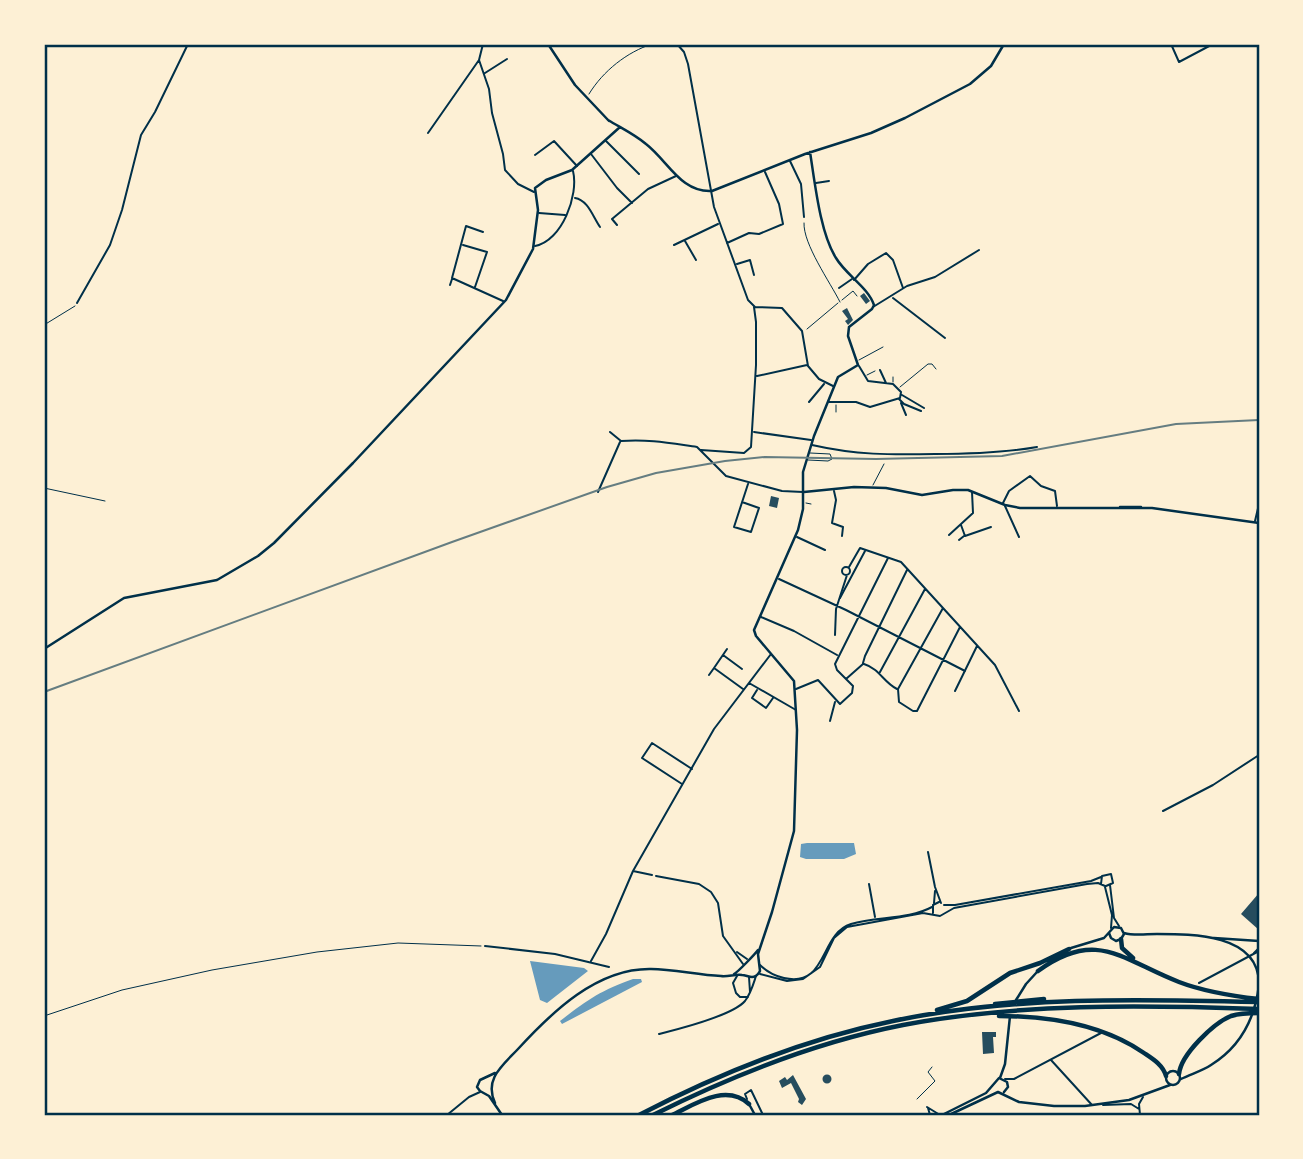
<svg xmlns="http://www.w3.org/2000/svg" width="1303" height="1159" viewBox="0 0 1303 1159" font-family="'Times New Roman',serif">
  <style>
    .water { fill: #669bbc }
    .building { fill: #264d5e }
    .lines { fill: none; stroke-linecap: round; stroke-linejoin: round }
    .path { stroke: #003049; stroke-width: 1 }
    .service { stroke: #003049; stroke-width: 1 }
    .pedestrian { stroke: #003049; stroke-width: 2 }
    .minor { stroke: #003049; stroke-width: 2 }
    .tertiary { stroke: #003049; stroke-width: 2.5 }
    .secondary { stroke: #003049; stroke-width: 2.5 }
    .motorway { stroke: #003049; stroke-width: 4.5 }
    .tram { stroke: #657d81; stroke-width: 2 }
    .neatline { fill: none; stroke: #003049; stroke-width: 2.5 }
  </style>
  <rect width="100%" height="100%" fill="#fdf0d5"/>
  <path class="water" d="M807,843H854L856,854L844,859H806L800,857L801,844Z
    M530,961L584,968L588,971L547,1003L540,1000Z
    M633,979H641L642,982L562,1024L560,1021C586,1001 601,990 633,979Z"/>
  <path class="building" d="M864,293L870,301L866,304L860,296Z
    M847,308L853,320L848,325L845,321L848,319L842,311Z
    M771,496L779,498L777,508L769,506Z
    M1259,893V930L1241,914Z
    M982,1032H996V1037H993L994,1053L983,1054Z
    M822.5 1079a4.5 4.5 0 1 1 9 0a4.5 4.5 0 1 1-9 0Z
    M793,1075L806,1099L802,1105L798,1102L799,1099L791,1083L782,1088L779,1081L785,1077L787,1080Z"/>
  <g class="lines">
    <path class="path" d="M589,94C603,71 627,52 652,44
      M804,223C803,244 830,282 840,302
      M842,300L853,291L857,296
      M44,325L75,306
      M807,329L838,303
      M44,488L105,501
      M44,1016L122,990L212,970L317,952L398,943L481,946"/>
    <path class="service" d="M859,360L883,347
      M867,375L875,371
      M893,377V382
      M900,387L928,364H932L936,369
      M836,412V405
      M808,460L828,461L832,459L830,454L810,453
      M873,485L884,464
      M806,503L811,504
      M917,1099L935,1081L928,1072L932,1067"/>
    <path class="pedestrian" d="M840,598L865,551"/>
    <path class="minor" d="M677,44L684,52L688,64L714,207L748,300L755,307L782,308L802,331L808,366L819,379L833,386
      M1171,44L1179,62L1213,44
      M479,60L489,89L492,113L503,154L505,170L518,184L534,192
      M485,73L507,59
      M428,133L479,60L483,44
      M606,141L639,174
      M591,154L617,188L632,203
      M535,155L554,141L577,166
      M790,161L801,184L804,217
      M816,183L829,181
      M575,198C588,200 593,217 600,227
      M539,213L565,215
      M617,225L612,219L648,189L676,176
      M483,232L466,226L452,278L503,301
      M685,241L696,260
      M727,243L749,233L759,234L783,224L779,204L765,172
      M463,245L487,252L475,287
      M674,245L718,224
      M535,246C562,241 579,195 573,171
      M737,264L750,260L754,275
      M854,280L868,264L886,253L893,260L903,288
      M450,285L452,279
      M839,288L852,279
      M893,298L945,338
      M77,303L110,245L122,210L141,135L155,112L188,44
      M873,307L907,286L935,277L979,250
      M880,370L886,383
      M757,376L807,365
      M902,395L924,408
      M899,399L904,404L921,411
      M809,402L824,384
      M829,402H856L870,407L900,398L901,392L893,384L868,381L859,366
      M901,403L906,415
      M610,432L621,441C649,439 669,443 697,447L726,476L782,491L803,492
      M754,432L811,440
      M812,445C856,455 890,455 935,454C969,454 1003,453 1037,447
      M701,450L744,453L751,447L756,365V322L754,307
      M834,491L836,500L832,523L843,527L842,536
      M598,492L620,442
      M742,502L759,508L751,532L734,527L748,484
      M1003,503L1009,491L1030,476L1041,486L1055,491L1057,506
      M1005,506L1019,537
      M1255,521L1259,504
      M961,525L965,536L991,527
      M949,535L973,513L972,492
      M797,537L825,550
      M959,540L964,536
      M849,567L860,548L901,562L995,665L1019,711
      M842 571a4 4 0 1 1 8 0a4 4 0 1 1-8 0Z
      M779,579L846,610L965,671
      M943,608L898,689L899,702L913,711H917L960,627
      M761,617L794,631L837,655
      M835,635L836,609L847,575
      M723,655L742,669
      M863,663L865,656L907,570
      M864,664C880,669 883,682 897,689
      M714,668L727,649
      M880,672L925,589
      M709,675L714,668L743,689
      M846,679L863,664
      M749,683L796,710
      M796,689L818,680L840,704L852,693L853,686L837,670L835,664L888,558
      M757,690L752,698L766,708L773,698
      M955,691L977,646
      M830,721L835,702
      M682,784L642,758L652,743L692,769
      M1163,811L1213,785L1259,755
      M928,852L935,887L941,903
      M633,871L652,875
      M656,876L699,884L711,892L718,903L723,936L743,964
      M869,884L875,917
      M1101,884L1102,876L1111,874L1113,883L1106,886
      M1110,885L1114,918L1119,926
      M1105,887L1112,915L1111,928
      M934,903L935,891
      M944,905H955L1091,881L1101,877
      M933,913V905L939,902
      M485,946L555,954L609,967
      M737,952L747,959
      M1254,953L1259,948
      M591,961L606,934L633,871L714,729L771,654
      M760,965C767,972 775,976 784,978C828,988 819,934 851,924C876,916 908,920 932,907
      M760,974L787,981L803,979L820,967L834,938L847,927L923,913L940,916L954,908L1087,884L1098,883L1105,886
      M737,976L733,983L736,993L740,997H748
      M749,977L750,992
      M1199,983L1259,951
      M659,1034C679,1029 732,1016 745,1001C751,993 753,985 756,976
      M1051,1060L1092,1105
      M1005,1079H1014L1101,1033
      M747,1099L745,1094L751,1090L763,1115
      M1103,1105L1131,1104L1139,1109
      M927,1107L940,1115
      M928,1108L930,1115
      M447,1115L469,1097L480,1092
      M1140,1115L1139,1104L1143,1097"/>
    <path class="tertiary" d="M548,44L575,85L609,121
      M608,120C621,128 634,134 646,144C668,161 681,193 712,191L805,154L871,133L905,118L970,84L991,66L1004,44
      M804,492L854,487L886,488L922,495L953,490H968L1005,505L1020,508H1151
      M1120,507H1141
      M1152,508L1259,523
      M44,649L124,598L217,580L258,556L274,543L353,463L506,300L533,249L538,210L535,188L546,180L572,170L620,127
      M734,974C738,972 755,954 758,950
      M495,1073L480,1080L477,1087L480,1091L489,1096L502,1115
      M495,1103C484,1079 502,1066 518,1049C552,1012 597,968 651,969C674,969 697,975 721,976C728,977 735,974 742,975C745,975 749,977 752,977C757,977 758,974 760,971L758,954L772,912L794,831L797,730L794,681L756,636L754,630L798,530L803,509V472L814,436L838,377L858,365L848,336L849,327L872,309L874,305C868,287 846,275 836,258C820,233 815,183 810,152
      M749,1104L755,1115"/>
    <path class="secondary" d="M1245,44L1259,46
      M1124,933C1134,936 1146,934 1157,934C1193,934 1258,934 1259,983
      M1214,938L1259,941
      M1071,948L1104,938L1114,927L1121,928L1124,934L1121,939L1116,941L1111,938L1109,933
      M1016,1000L1026,984L1037,972
      M1166 1078a7 7 0 1 1 14 0a7 7 0 1 1-14 0Z
      M1000,1078L1005,1064L1010,1016
      M1181,1079C1191,1074 1202,1071 1211,1065C1240,1047 1255,1018 1259,985
      M942,1115L986,1093L999,1078L1007,1082L1008,1087L1004,1092
      M949,1115L998,1092L1019,1102L1054,1106H1085L1129,1100L1170,1085"/>
    <path class="motorway" d="M1121,939L1122,948L1133,958
      M1038,971C1097,928 1122,960 1179,982C1205,992 1232,996 1259,999
      M995,1004L1044,999
      M937,1010L967,1001L1010,973L1040,963L1069,949
      M999,1016C1050,1016 1102,1024 1144,1053C1153,1059 1163,1065 1166,1076
      M1179,1074C1181,1054 1214,1023 1231,1016C1240,1013 1250,1013 1259,1013
      M639,1115C720,1073 804,1039 893,1021C1010,996 1140,999 1259,1002
      M653,1115C733,1075 816,1042 903,1025C1018,1003 1143,1005 1259,1009
      M672,1115C695,1104 726,1083 749,1104"/>
    <path class="tram" d="M44,692L452,542L607,487L656,473L725,461L765,457L876,459L1002,456L1176,424L1259,420"/>
  </g>
  <rect width="1303" height="1159" fill="none" stroke="#fdf0d5" stroke-width="91"/>
  <rect x="46" y="46" width="1212" height="1068" class="neatline"/>
</svg>
